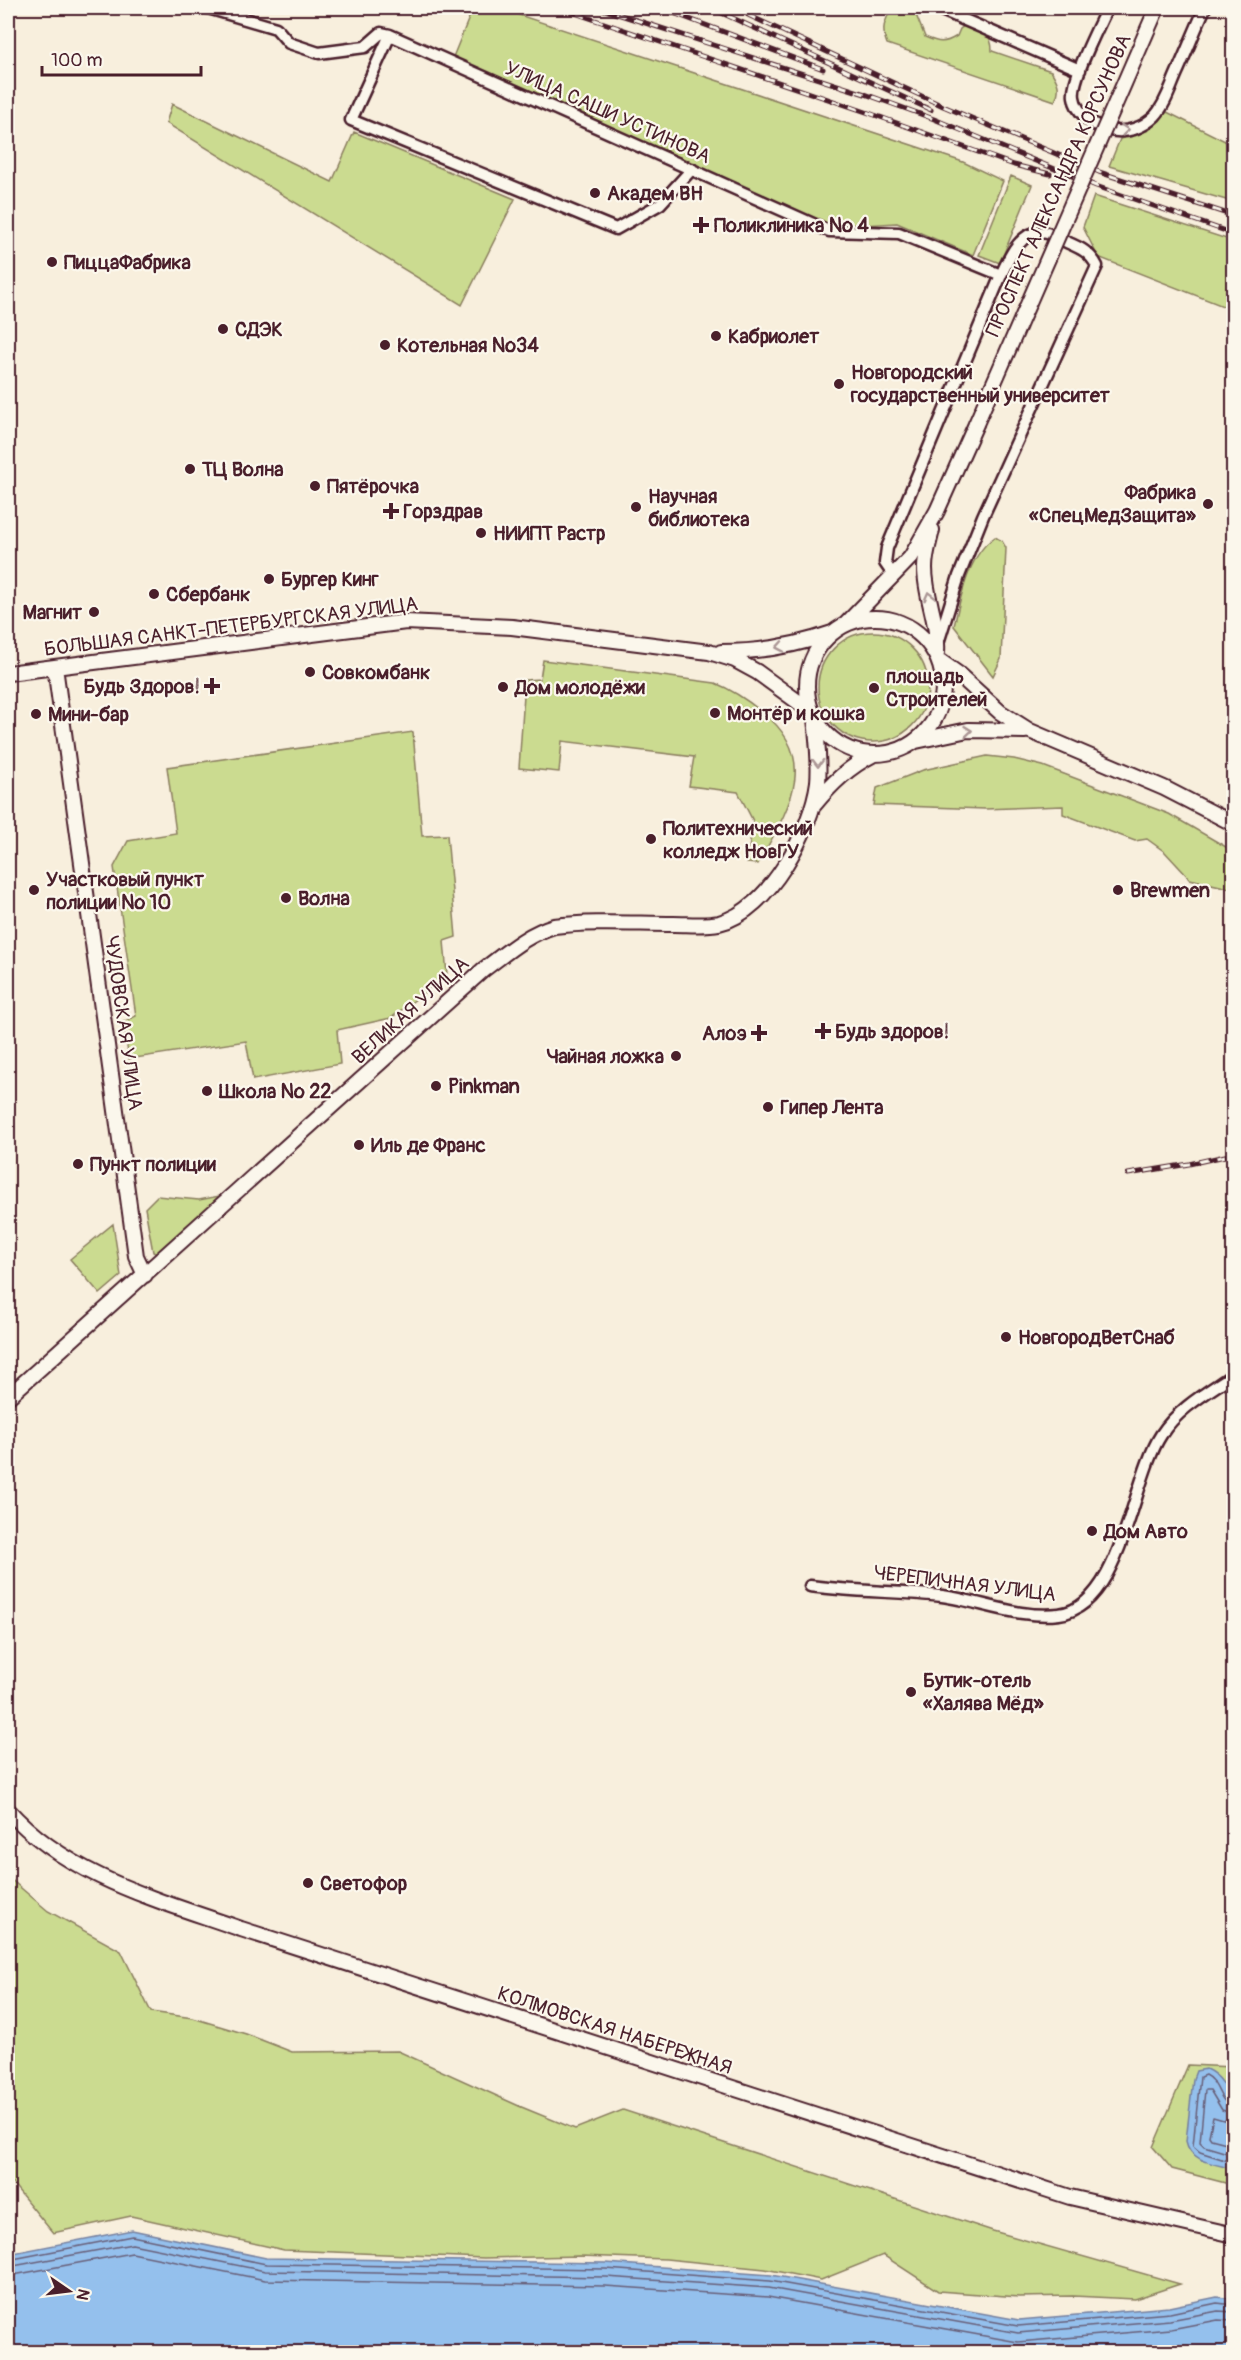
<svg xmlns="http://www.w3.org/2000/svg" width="1241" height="2360" viewBox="0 0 1241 2360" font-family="Pangolin,sans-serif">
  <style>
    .green { fill: #cbdb90; stroke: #8a7d5e; stroke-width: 1.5 }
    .water { fill: #94c0ed; stroke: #76809f; stroke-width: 1.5 }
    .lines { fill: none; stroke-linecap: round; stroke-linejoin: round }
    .shore { stroke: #685f79; stroke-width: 1.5 }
    .minor-casing { stroke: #4a1f2b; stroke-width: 15 }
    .major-casing { stroke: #4a1f2b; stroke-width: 18 }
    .minor { stroke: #fbf7ec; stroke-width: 10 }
    .major { stroke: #fbf7ec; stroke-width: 14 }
    .rail-casing { stroke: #4a1f2b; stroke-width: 5 }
    .rail { stroke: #fbf7ec; stroke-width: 3; stroke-dasharray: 9; stroke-linecap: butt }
    .major-bridge-casing { stroke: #4a1f2b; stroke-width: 18; stroke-linecap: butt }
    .major-bridge { stroke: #fbf7ec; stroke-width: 14 }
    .oneway { stroke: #ab9695 }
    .poi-dot { fill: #4a1f2b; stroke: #fbf7ec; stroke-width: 2 }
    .labels { text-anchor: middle; stroke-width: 4.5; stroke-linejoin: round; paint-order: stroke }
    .street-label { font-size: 20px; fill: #4a1f2b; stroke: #fbf7ec }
    .poi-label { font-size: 20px; font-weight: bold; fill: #4a1f2b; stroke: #fbf7ec; text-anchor: start }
  </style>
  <rect width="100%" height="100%" fill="#f8efdd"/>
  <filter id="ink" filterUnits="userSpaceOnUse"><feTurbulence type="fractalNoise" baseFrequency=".0167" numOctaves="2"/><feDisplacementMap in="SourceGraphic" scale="12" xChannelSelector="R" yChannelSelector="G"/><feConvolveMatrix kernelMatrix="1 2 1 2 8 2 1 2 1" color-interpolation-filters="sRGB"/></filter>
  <g filter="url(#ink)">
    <path class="green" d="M473,8H498L963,162L1003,181L973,255L897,223L831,227L453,57Z
      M892,8H911L914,10L925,37C939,43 944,44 957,36L960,29L964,26C981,31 992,31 992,51L1051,71C1058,82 1061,88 1055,101L887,44C881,29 884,22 892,8Z
      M172,104L332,182L354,132L515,199L462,305L166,123Z
      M1167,112L1233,145V202L1109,166L1120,139L1149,130Z
      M1011,176L1032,185L1000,263L979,255Z
      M1094,196L1233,241V310L1098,257L1083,227Z
      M995,537L1002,541L1006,548L1001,659L993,676L954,626C961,597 968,555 995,537Z
      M818 687a55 55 0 1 1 110 0a55 55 0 1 1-110 0Z
      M543,660L715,683C733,690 747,700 762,712C823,759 787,811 758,864L747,863L753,821L738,792L689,786L694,757L562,741L559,772L519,768L525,680L540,679Z
      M413,732L422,836L447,835L456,937L444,941L447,975L391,1018L337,1030L340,1064L253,1080L246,1041L129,1059L123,1022L136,1016L114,867L128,841L176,833L167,767Z
      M987,756L1014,759L1043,766L1169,814L1233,851V889L1190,879L1165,852L1147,839L1135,841L1063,814V806L985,809L874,805L877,788L923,770Z
      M230,1194L157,1254L153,1252L145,1208L157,1196L199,1200Z
      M113,1224L121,1276L100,1294L70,1259Z
      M8,1877L48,1911L121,1951L151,2012L193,2018L246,2034L292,2052L398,2051L519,2106L575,2129L623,2110L993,2231L1180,2284L1135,2299L1073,2296L1019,2297L938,2291L883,2255L821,2280L765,2269L666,2259L580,2256L484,2258L284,2250L131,2216L53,2233L8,2178Z
      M1188,2065L1233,2067V2185L1172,2169L1153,2147Z"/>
    <path class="water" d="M1206,2069C1241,2085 1234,2136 1233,2169C1216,2164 1190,2162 1186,2141L1193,2079L1196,2071Z
      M132,2230L266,2258L606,2263L771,2275L1019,2320L1169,2307L1217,2297L1233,2299V2352H8V2254Z"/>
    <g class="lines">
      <path class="shore" d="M1234,2106C1218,2104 1220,2082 1205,2075L1200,2077L1193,2146L1200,2152L1234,2163
        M1234,2114L1222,2110L1210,2090H1205L1200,2142L1204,2146L1234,2155
        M1234,2123L1213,2117L1209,2136L1211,2139L1234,2145
        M8,2260L132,2236L266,2264L606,2269L770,2281L1018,2326L1170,2313L1217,2303L1234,2305
        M8,2267L132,2244L265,2271L606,2277L769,2288L1018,2333L1170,2320L1218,2311L1234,2312
        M8,2276L132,2253L265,2280L605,2286L768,2297L1018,2342L1171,2329L1218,2320L1234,2321"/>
      <g class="minor-casing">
        <path id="minor" d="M208,8L276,28L289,43L319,53L365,47L381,33L390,35L829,231L899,233L1001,275
          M937,8L1080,70
          M1107,8C1099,26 1071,79 1074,97C1076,113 1094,127 1109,130C1126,134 1143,128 1155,116C1165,105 1170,89 1176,75C1186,53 1195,30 1205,8
          M390,35L351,120L616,229L660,204L692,169
          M894,576L885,563L887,548L1001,275C1009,257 1022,227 1047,233C1053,235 1059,238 1064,241C1080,248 1089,251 1097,266L983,516L959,576L938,643
          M810,1586C854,1592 898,1591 942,1596C980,1601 1020,1619 1059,1614C1122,1606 1132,1479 1161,1435C1178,1408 1208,1392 1234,1374"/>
      </g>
      <g class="major-casing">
        <path id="major" d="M932,530C929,543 925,555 925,568C925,597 939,624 937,653
          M807 686a68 68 0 1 1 136 0a68 68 0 1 1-136 0Z
          M846,624L911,557L937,511L976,424
          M721,652C760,652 795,646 832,633
          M940,661L957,673L1000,712L1030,731L1164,788L1234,824
          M55,667L136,1256L145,1275
          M8,673L406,622L512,627L709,652L735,660L757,672L812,712
          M916,741L968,730L1025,731
          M814,805C832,783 849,767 874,754
          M8,1397L483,970C506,953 527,934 554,926C593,921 634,924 674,924C688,924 705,926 719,923C769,911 812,829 818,782C820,761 817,740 815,718
          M8,1810C68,1877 159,1900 241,1929L1070,2197L1234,2235"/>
      </g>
      <use href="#minor" class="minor"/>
      <use href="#major" class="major"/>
      <g class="rail-casing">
        <path id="rail" d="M560,8L869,113L1014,165L1050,174
          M599,8L865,94L934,119L1096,186L1234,234
          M660,8L823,69
          M711,8L931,110
          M748,15L943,106L1099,172L1234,216
          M1128,1174L1189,1164L1234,1154"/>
      </g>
      <use href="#rail" class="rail"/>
      <g class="major-bridge-casing">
        <path id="major-bridge" d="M976,424L1157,8"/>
      </g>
      <use href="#major-bridge" class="major-bridge"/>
    </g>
    <defs><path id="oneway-chevron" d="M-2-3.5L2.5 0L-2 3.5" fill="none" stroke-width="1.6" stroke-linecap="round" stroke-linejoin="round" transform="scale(1.5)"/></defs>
    <g class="oneway">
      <use href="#oneway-chevron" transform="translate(1125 130) rotate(-6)"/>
      <use href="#oneway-chevron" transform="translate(929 596) rotate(-104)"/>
      <use href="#oneway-chevron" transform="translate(780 647) rotate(170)"/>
      <use href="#oneway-chevron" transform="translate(968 731) rotate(-6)"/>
      <use href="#oneway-chevron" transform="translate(818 763) rotate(90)"/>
    </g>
  </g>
  <g class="poi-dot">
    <circle cx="595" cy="193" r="6"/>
    <path d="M698 216h6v6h6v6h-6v6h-6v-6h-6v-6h6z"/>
    <circle cx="52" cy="262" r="6"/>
    <circle cx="223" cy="329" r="6"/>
    <circle cx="716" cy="336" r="6"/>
    <circle cx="385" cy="345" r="6"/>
    <circle cx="839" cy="384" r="6"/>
    <circle cx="190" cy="469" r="6"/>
    <circle cx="315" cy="486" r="6"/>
    <circle cx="1208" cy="504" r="6"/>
    <circle cx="636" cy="507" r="6"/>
    <path d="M388 502h6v6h6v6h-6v6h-6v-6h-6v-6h6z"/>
    <circle cx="481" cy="533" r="6"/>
    <circle cx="269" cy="579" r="6"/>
    <circle cx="154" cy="594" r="6"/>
    <circle cx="94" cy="612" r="6"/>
    <circle cx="310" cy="672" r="6"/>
    <path d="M209 677h6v6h6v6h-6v6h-6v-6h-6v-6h6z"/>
    <circle cx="503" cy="687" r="6"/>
    <circle cx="874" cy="688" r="6"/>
    <circle cx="715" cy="713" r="6"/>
    <circle cx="36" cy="714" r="6"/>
    <circle cx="651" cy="839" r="6"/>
    <circle cx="34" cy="890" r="6"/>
    <circle cx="1118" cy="890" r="6"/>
    <circle cx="286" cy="898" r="6"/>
    <path d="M820 1022h6v6h6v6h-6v6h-6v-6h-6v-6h6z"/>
    <path d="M756 1024h6v6h6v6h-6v6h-6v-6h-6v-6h6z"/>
    <circle cx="676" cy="1056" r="6"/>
    <circle cx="436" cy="1086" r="6"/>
    <circle cx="207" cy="1091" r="6"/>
    <circle cx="768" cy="1107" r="6"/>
    <circle cx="359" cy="1145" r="6"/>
    <circle cx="78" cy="1164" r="6"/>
    <circle cx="1006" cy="1337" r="6"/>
    <circle cx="1092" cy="1531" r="6"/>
    <circle cx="911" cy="1692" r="6"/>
    <circle cx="308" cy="1883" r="6"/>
  </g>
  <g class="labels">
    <g class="street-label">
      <text transform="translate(608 112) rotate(24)" y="7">УЛИЦА САШИ УСТИНОВА</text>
      <text transform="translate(1058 185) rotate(-66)" y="7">ПРОСПЕКТ АЛЕКСАНДРА КОРСУНОВА</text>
      <text transform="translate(231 626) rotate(-7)" y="7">БОЛЬШАЯ САНКТ-ПЕТЕРБУРГСКАЯ УЛИЦА</text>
      <text transform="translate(410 1010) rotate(-42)" y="7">ВЕЛИКАЯ УЛИЦА</text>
      <text transform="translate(124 1023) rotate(82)" y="7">ЧУДОВСКАЯ УЛИЦА</text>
      <text transform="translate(965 1583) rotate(7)" y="7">ЧЕРЕПИЧНАЯ УЛИЦА</text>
      <text transform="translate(615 2030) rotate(18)" y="7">КОЛМОВСКАЯ НАБЕРЕЖНАЯ</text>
    </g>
    <g class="poi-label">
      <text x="607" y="200">Академ ВН</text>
      <text x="714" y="232">Поликлиника № 4</text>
      <text x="64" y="269">ПиццаФабрика</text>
      <text x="235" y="336">СДЭК</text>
      <text x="728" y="343">Кабриолет</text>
      <text x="397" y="352">Котельная №34</text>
      <text x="851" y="379">Новгородский<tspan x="851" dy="23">государственный университет</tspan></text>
      <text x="202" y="476">ТЦ Волна</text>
      <text x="327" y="493">Пятёрочка</text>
      <text x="1196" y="499" text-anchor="end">Фабрика<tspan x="1196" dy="23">«СпецМедЗащита»</tspan></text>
      <text x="648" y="503">Научная<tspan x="648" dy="23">библиотека</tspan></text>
      <text x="403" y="518">Горздрав</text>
      <text x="493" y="540">НИИПТ Растр</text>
      <text x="281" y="586">Бургер Кинг</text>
      <text x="166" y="601">Сбербанк</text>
      <text x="82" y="619" text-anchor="end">Магнит</text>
      <text x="322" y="679">Совкомбанк</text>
      <text x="886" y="683">площадь<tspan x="886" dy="23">Строителей</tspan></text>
      <text x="200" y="693" text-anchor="end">Будь Здоров!</text>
      <text x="515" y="694">Дом молодёжи</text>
      <text x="727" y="720">Монтёр и кошка</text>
      <text x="48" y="721">Мини-бар</text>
      <text x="663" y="835">Политехнический<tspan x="663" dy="23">колледж НовГУ</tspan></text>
      <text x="46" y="886">Участковый пункт<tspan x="46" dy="23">полиции № 10</tspan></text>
      <text x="1130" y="897">Brewmen</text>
      <text x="298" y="905">Волна</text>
      <text x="835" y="1038">Будь здоров!</text>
      <text x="747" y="1040" text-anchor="end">Алоэ</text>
      <text x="664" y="1063" text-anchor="end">Чайная ложка</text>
      <text x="448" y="1093">Pinkman</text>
      <text x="219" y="1098">Школа № 22</text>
      <text x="780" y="1114">Гипер Лента</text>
      <text x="371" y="1152">Иль де Франс</text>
      <text x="90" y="1171">Пункт полиции</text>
      <text x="1018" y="1344">НовгородВетСнаб</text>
      <text x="1104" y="1538">Дом Авто</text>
      <text x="923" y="1687">Бутик-отель<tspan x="923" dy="23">«Халява Мёд»</tspan></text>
      <text x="320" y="1890">Светофор</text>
    </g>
  </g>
  <rect width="1241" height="2360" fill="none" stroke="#fbf7ec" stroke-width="30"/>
  <rect x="15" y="15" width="1211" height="2330" fill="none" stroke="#4a1f2b" stroke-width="2" filter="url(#ink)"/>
  <g transform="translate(69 2291) rotate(104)" stroke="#fbf7ec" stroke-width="4.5" paint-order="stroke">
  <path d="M0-4.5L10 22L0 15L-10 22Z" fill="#4a1f2b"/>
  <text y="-9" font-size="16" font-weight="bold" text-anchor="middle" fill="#4a1f2b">N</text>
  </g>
  <path d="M42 66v9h159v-9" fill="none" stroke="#4a1f2b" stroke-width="3"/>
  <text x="51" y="66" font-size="18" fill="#4a1f2b" stroke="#fbf7ec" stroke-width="4.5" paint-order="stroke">100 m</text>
</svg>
